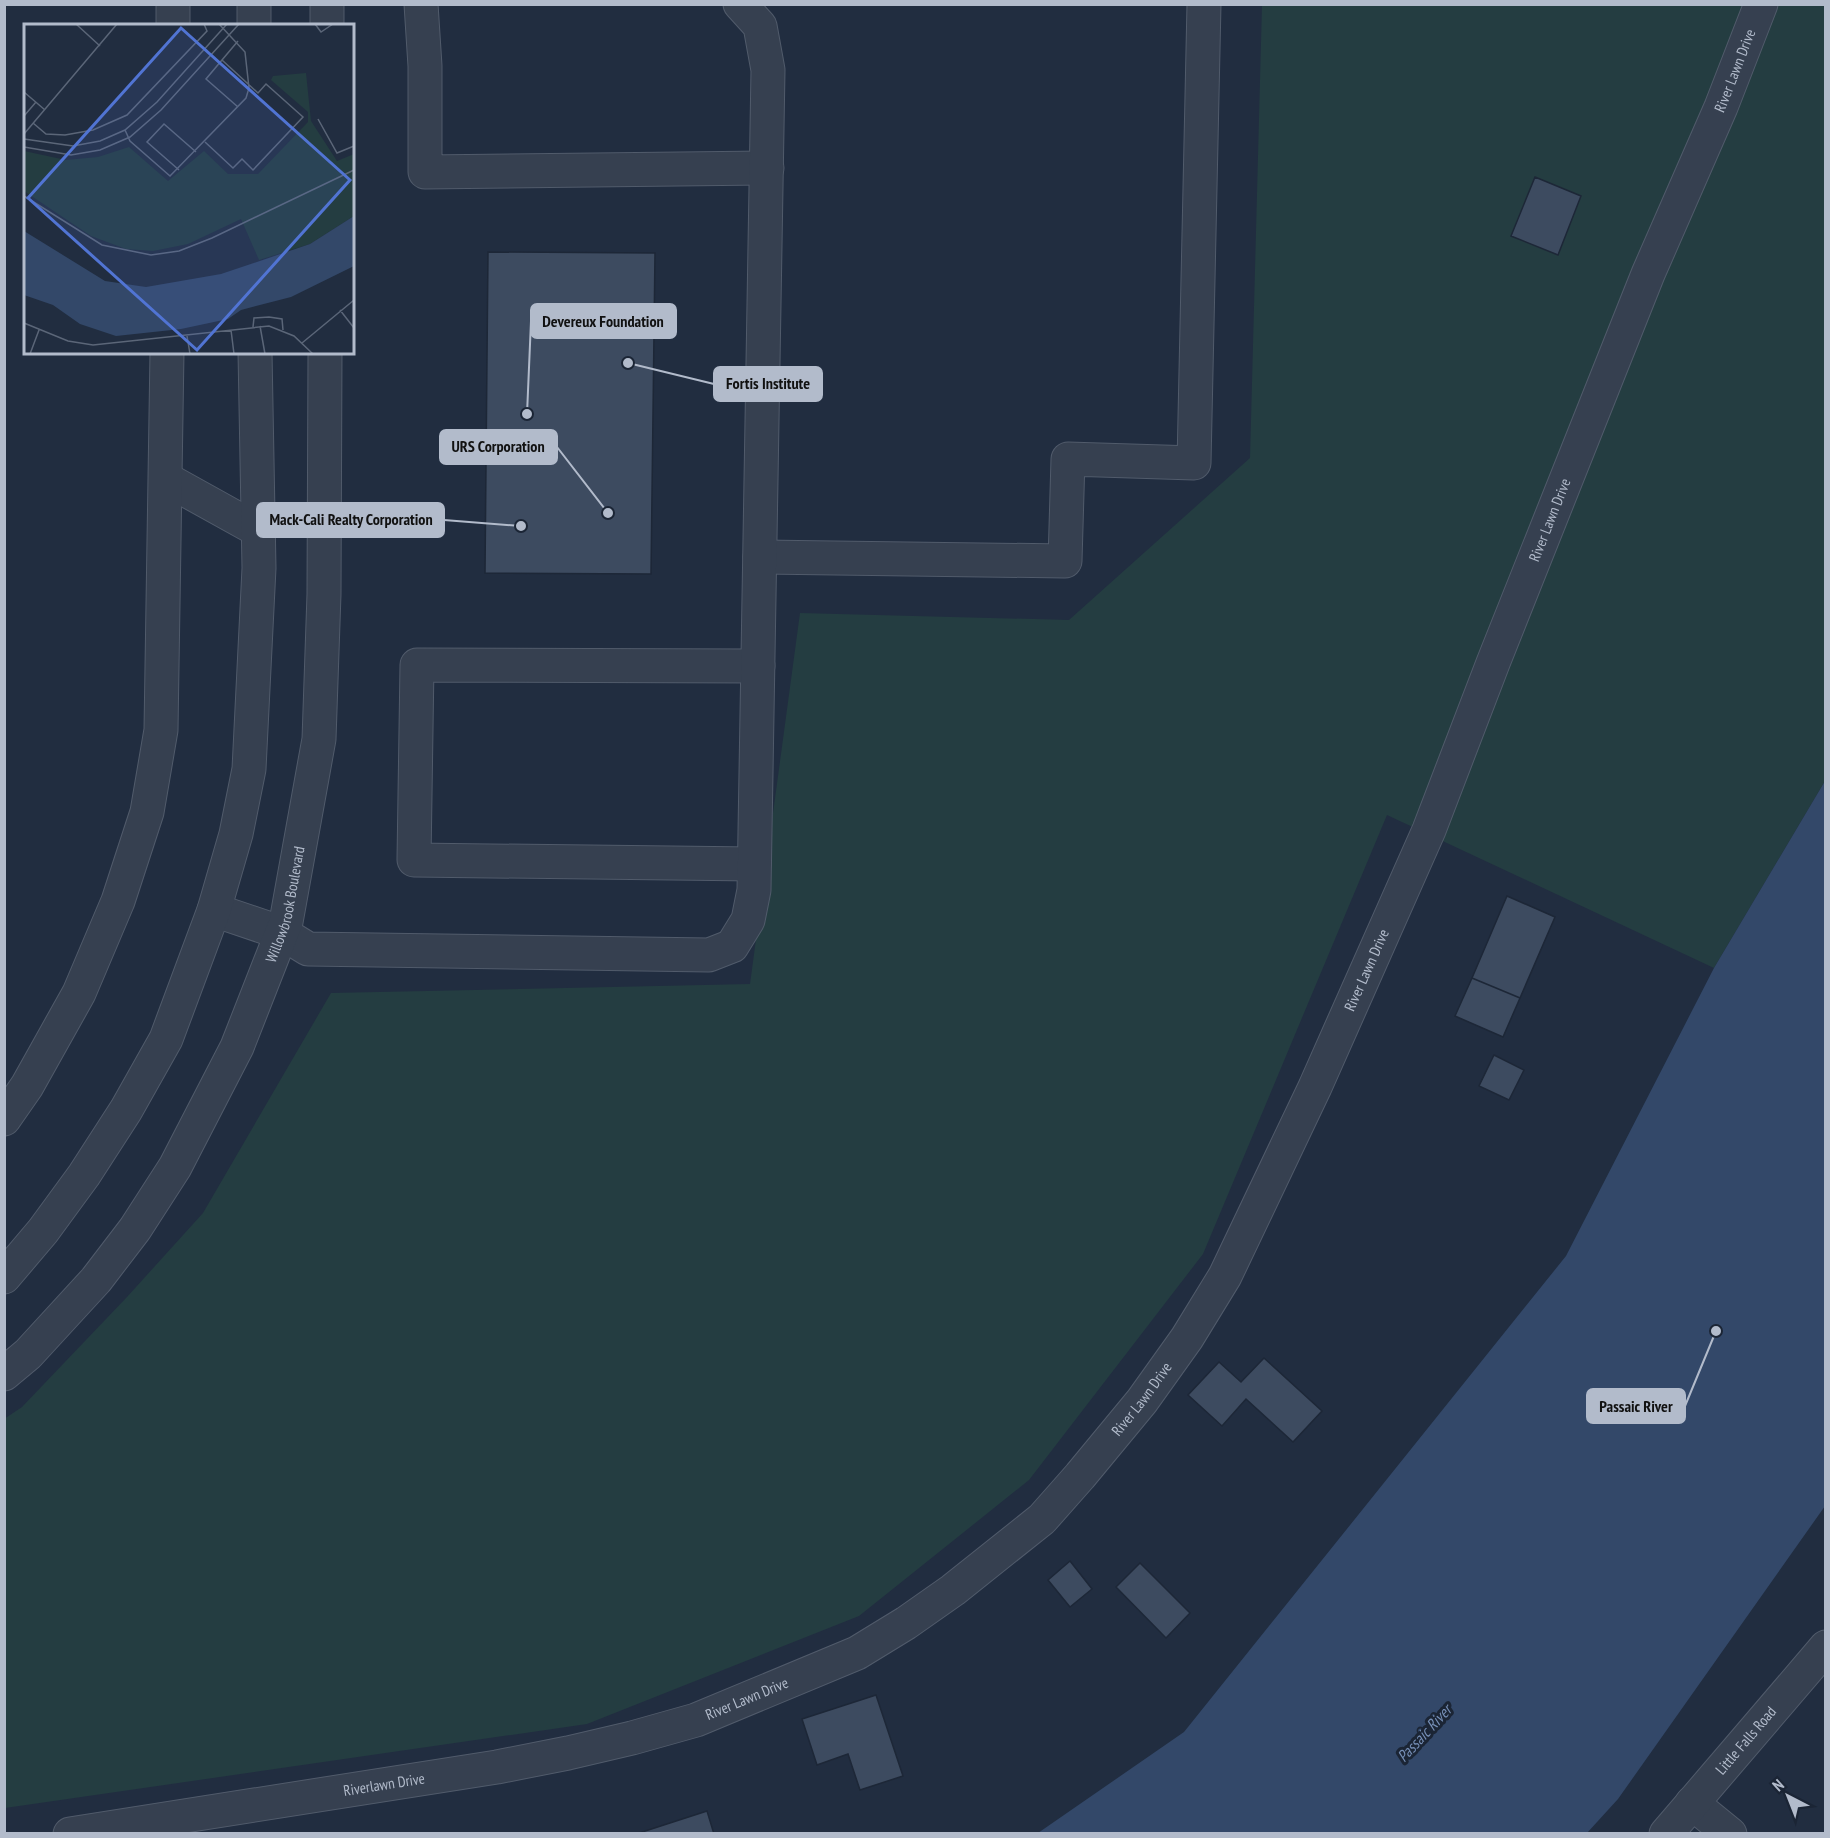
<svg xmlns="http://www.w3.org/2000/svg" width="1830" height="1838" viewBox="0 0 1830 1838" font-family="'PT Sans Narrow',sans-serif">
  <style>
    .green { fill: #243d41 }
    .water { fill: #334869 }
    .building { fill: #3d4b60; stroke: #1d2737; stroke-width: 1.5 }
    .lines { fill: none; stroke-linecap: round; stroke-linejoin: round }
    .minor-casing { stroke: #515b6b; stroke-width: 35 }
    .minor { stroke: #364050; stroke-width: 33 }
    .labels { text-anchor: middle; stroke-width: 6; stroke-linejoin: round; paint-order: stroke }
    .street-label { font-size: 15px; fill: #b2bbcb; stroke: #1b2535 }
    .water-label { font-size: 16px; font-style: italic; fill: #768fb6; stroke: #1b2535 }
    .inset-road { fill: none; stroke: #5b6678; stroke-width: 1.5 }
    .view { fill: #5174d3; fill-opacity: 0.15; stroke: #5174d3; stroke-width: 3 }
    .inset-edge { fill: none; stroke: #b2bbcb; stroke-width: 3 }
    .leader { fill: none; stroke: #b2bbcb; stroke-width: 2 }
    .callout-dot { fill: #b2bbcb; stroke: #1b2535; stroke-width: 2 }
    .callout { fill: #b2bbcb; stroke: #b2bbcb; stroke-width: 2 }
    .callout-label { font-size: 16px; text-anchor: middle; font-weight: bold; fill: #111 }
  </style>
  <rect width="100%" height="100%" fill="#212d40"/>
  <path class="green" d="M1262,5H1825V781L1714,968L1387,815L1203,1254L1029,1480L859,1616L587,1724L5,1808L4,1419L22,1407L127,1297L203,1213L331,993L750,984L800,613L1069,620L1250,458Z"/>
  <path class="water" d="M1825,781V1506L1618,1799L1587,1833H1038L1184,1732L1566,1256L1714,968Z"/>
  <path class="building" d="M1535,177L1581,196L1558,255L1511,236Z
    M488,252L655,253L651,574L485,573Z
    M1507,896L1555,917L1520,998L1472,978Z
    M1472,978L1520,998L1503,1037L1455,1016Z
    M1494,1055L1524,1070L1509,1100L1479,1086Z
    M1264,1358L1322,1411L1293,1442L1246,1399L1222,1426L1188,1395L1219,1362L1241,1382Z
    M1070,1561L1092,1589L1070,1607L1048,1580Z
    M1140,1563L1190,1613L1166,1638L1116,1587Z
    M876,1695L903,1776L860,1790L848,1754L817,1765L802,1719Z
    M707,1811L714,1834H636Z"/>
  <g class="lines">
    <g class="minor-casing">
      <g id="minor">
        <path d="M421,4L425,66V172L767,168"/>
        <path d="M173,26V4"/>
        <path d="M254,26V4"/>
        <path d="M327,26V4"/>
        <path d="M166,479L258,530"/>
        <path d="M760,557L1065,561L1068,459L1194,463L1204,4"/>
        <path d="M754,864L414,860L417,665L758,666"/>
        <path d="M214,910L282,933L308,949L709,955L732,946L748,920L754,890L768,70L760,26L740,4"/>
        <path d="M4,1119L27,1086L79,993L118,901L147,812L161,730L167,352"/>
        <path d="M4,1277L43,1231L84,1175L126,1110L166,1039L214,910L236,834L249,769L259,568L255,352"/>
        <path id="s1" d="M4,1374L28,1354L96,1280L135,1229L175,1167L237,1047L286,922L319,739L324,594L325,352"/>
        <path d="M1692,1803L1730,1834"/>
        <path id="s2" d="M70,1834L497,1767L568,1753L632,1738L696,1720L857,1653L906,1623L953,1590L1042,1519L1080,1476L1142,1401L1187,1338L1225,1276L1315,1087L1429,830L1493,663L1648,274L1721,107L1761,4"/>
        <path id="s3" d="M1666,1834L1826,1647"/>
      </g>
    </g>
    <use href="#minor" class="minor"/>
  </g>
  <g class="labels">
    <g class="street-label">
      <text dy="5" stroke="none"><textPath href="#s2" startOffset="2654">River Lawn Drive</textPath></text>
      <text dy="5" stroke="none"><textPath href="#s2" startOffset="2168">River Lawn Drive</textPath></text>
      <text dy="5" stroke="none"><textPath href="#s1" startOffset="556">Willowbrook Boulevard</textPath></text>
      <text dy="5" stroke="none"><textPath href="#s2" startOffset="1682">River Lawn Drive</textPath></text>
      <text dy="5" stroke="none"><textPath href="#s2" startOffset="1196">River Lawn Drive</textPath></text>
      <text dy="5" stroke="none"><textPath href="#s2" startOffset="692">River Lawn Drive</textPath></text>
      <text dy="5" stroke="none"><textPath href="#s3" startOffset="123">Little Falls Road</textPath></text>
      <text dy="5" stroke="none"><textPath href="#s2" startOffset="318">Riverlawn Drive</textPath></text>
    </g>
    <g class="water-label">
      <text transform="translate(1424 1733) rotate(-47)" y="6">Passaic River</text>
    </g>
  </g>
  <g transform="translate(24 24)">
    <rect width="330" height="330" fill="#212d40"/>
    <path d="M282,49L287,97L313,137L330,130V192L286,220L235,236L217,195L164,220L129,227L102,225L67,212L0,167V127L42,136L74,133L105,123L144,157L180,127L204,150H234L284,98V88L247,56L249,52Z" fill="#243d41"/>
    <path d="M330,192V242L267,273L217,286L204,295L157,305L92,312L56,300L29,281L0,271V207L81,257L122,263L197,250L286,220Z" fill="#334869"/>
    <path class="inset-road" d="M52,0L76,22M291,0L297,8L309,0M0,68L21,86M214,83L182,55L214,17M0,92L12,78M294,95L313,129L330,122M9,99L22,110L41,111L69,106L103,91L183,7L180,0M101,106L106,117L146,152L222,74L225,64L221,28L195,0M0,110L93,0M0,115L49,122L76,117L101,106L133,78L203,0M181,118L209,144L218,135L229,146L279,93L242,60L234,69L198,36M0,123L47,131L76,126L106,113L137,86L215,0M155,146L123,118L140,100L172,128M0,172L78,221L127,231L155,227L188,214L330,146M316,286L330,304M0,299L44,317L69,321L245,302L270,312L289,330M236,302L241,330M229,303L230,294L245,293L258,295L259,306M207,306L210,330M163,312L166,330M278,319L330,276M6,330L15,306"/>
    <path class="view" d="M157,4L326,156L173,326L4,174Z"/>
    <rect width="330" height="330" class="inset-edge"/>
  </g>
  <path class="leader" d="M527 414L531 321M628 363L714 384M608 513L557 447M521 526L444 520M1716 1331L1685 1406"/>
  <g class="callout-dot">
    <circle cx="527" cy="414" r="6"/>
    <circle cx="628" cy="363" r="6"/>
    <circle cx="608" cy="513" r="6"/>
    <circle cx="521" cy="526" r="6"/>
    <circle cx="1716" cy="1331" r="6"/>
  </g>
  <g class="callout">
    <rect x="531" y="304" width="145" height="34" rx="6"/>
    <rect x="714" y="367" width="108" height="34" rx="6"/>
    <rect x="440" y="430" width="117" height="34" rx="6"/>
    <rect x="257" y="503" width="187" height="34" rx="6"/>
    <rect x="1587" y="1389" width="98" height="34" rx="6"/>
  </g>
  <g class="callout-label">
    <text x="603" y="327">Devereux Foundation</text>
    <text x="768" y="389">Fortis Institute</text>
    <text x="498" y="452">URS Corporation</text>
    <text x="351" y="525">Mack-Cali Realty Corporation</text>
    <text x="1636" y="1412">Passaic River</text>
  </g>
  <rect width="1830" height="1838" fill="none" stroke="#b2bbcb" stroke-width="12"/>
  <g transform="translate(1788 1796) rotate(318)" stroke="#1b2535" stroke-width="4.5" paint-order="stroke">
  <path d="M0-4.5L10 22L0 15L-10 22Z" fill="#b2bbcb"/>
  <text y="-9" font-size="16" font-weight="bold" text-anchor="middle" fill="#b2bbcb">N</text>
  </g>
</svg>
